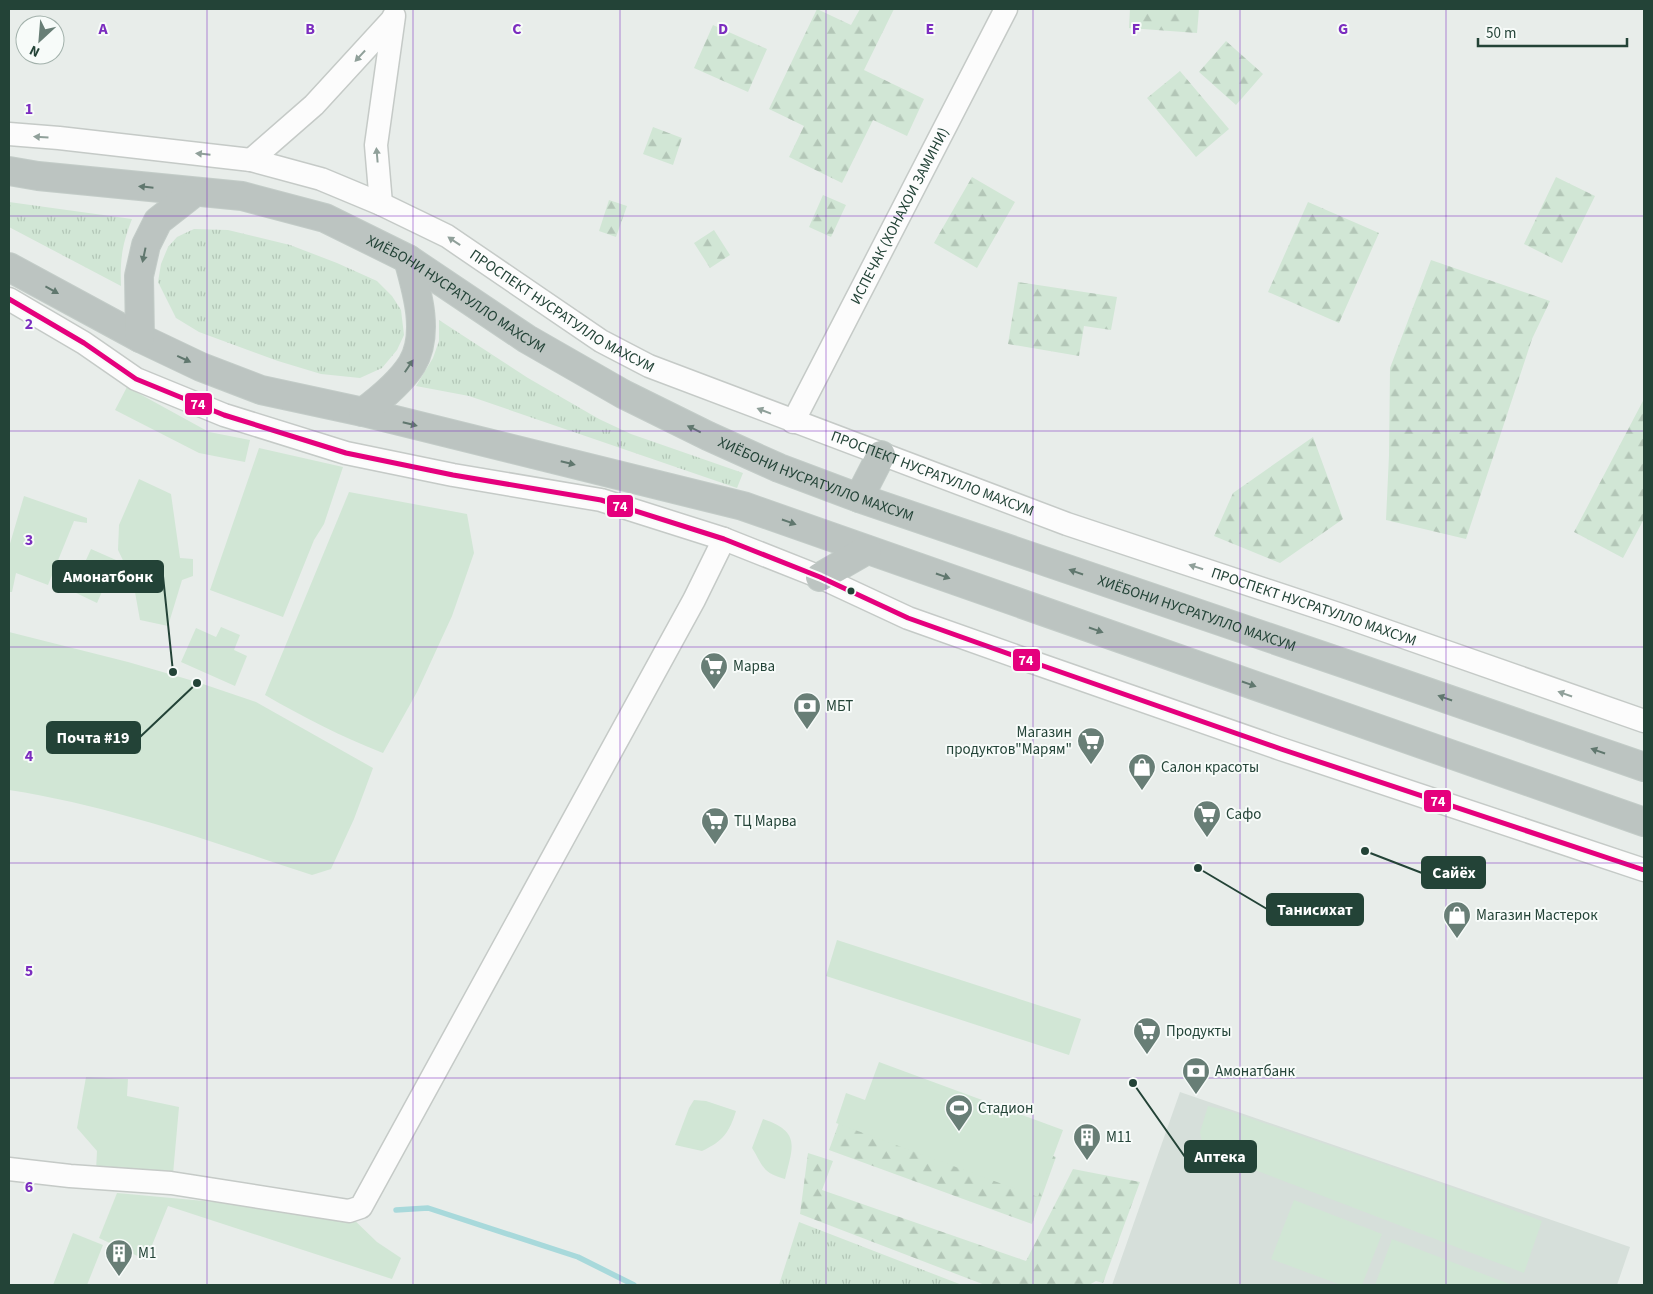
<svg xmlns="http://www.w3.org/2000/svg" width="1653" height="1294" viewBox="0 0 1653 1294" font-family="'Source Sans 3',sans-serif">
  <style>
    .built { fill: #d6dfda }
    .grass { fill: url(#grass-tufts) }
    .forest { fill: url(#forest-firs) }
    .green { fill: #d1e6d5 }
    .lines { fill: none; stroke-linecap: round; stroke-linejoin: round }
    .stream { stroke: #a8d9db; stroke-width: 5.5 }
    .minor-casing { stroke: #c5cac7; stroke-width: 25 }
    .highway-casing { stroke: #c3ccc8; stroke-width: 30 }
    .minor { stroke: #fcfcfc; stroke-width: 22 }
    .highway { stroke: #bcc4c1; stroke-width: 28 }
    .bus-1-casing { stroke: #f7fbf9; stroke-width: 9 }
    .bus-1 { stroke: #e5007d; stroke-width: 5 }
    .oneway { fill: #90a09a }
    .oneway2 { fill: #60776e }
    .grid { fill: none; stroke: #7b2cbf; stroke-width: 1; stroke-opacity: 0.55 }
    .bus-dot { fill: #234337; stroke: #f7fbf9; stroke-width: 2 }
    .labels { text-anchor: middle; stroke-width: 4; stroke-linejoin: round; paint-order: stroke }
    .street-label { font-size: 15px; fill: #234337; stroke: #f7fbf9 }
    .poi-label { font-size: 15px; fill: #234337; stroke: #f7fbf9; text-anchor: start }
    .grid-label { font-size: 16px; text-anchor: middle; font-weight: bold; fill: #7b2cbf; stroke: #f7fbf9; stroke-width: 4; stroke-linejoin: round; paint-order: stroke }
    .leader { fill: none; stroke: #234337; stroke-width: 2 }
    .callout-dot { fill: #234337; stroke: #f7fbf9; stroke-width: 2 }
    .callout { fill: #234337; stroke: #234337; stroke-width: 2 }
    .callout-label { font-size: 16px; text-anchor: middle; font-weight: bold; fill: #fff }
    .line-badge { stroke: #f7fbf9; stroke-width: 2 }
    .badge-label { font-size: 14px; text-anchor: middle; font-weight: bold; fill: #fff }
  </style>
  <defs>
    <pattern id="grass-tufts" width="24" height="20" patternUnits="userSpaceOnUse" patternTransform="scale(1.25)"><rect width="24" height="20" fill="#d1e6d5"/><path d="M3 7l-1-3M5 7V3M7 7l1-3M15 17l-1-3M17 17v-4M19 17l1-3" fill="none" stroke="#b3c6b7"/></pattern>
    <pattern id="forest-firs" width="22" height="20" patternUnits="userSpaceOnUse" patternTransform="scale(1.25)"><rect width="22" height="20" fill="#d1e6d5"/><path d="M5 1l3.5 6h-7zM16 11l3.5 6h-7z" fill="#b3c6b7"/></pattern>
  </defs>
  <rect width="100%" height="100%" fill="#e8edea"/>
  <path class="built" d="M1180,1092L1630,1247L1617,1285H1112Z"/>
  <path class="grass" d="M9,202L132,219C122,245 120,259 121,286L9,227Z
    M194,229L228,230L290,245L337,263L377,281L392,296L401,310L404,335L397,350L382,368L360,378L321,374L278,361L199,332L176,318L158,282L161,264L168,247L177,237Z
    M439,320L528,378L599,419L631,434L743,473L737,488L469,396L416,386L433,358L439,341Z
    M799,1222L962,1285H779Z"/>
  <path class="forest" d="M817,9L851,25L860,9H894L864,70L924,99L907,136L873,120L842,183L789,157L804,126L769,109Z
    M1130,9H1199L1197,33L1129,28Z
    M713,25L767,49L748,92L694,68Z
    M1226,41L1263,74L1236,105L1199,72Z
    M1180,71L1229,129L1196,157L1147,98Z
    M653,127L682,138L673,165L643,154Z
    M972,177L1015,202L977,268L934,243Z
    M1556,177L1595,196L1562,263L1524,244Z
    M823,195L846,205L831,237L809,227Z
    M609,200L627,206L616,237L599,231Z
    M1308,202L1379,233L1339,323L1268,292Z
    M714,230L730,255L710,268L694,243Z
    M1431,260L1550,301L1532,339L1466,539L1386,520L1389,455L1390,368Z
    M1018,282L1117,297L1111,330L1084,326L1079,356L1008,344Z
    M1644,399V519L1623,558L1574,532Z
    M1313,437L1343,519L1280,563L1214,536L1233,493Z
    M872,1089L1056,1157L1032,1224L829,1150L840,1120L858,1126Z
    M808,1153L833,1161L822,1190L1026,1261L1073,1169L1140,1182L1103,1283L1096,1281L1089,1285H985L800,1214Z"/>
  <path class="green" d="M127,387L209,432L250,440L245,462L199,453L115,410Z
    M259,448L343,467L324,524L314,540L283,617L210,590Z
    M139,479L171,494L180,558L193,559V576L182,580L168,626L140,620L133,581L118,550L119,525Z
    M349,492L467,514L474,553L452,616L417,692L383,753C342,737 303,717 265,695Z
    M24,496L87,518V523L74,521L48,585L16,573L12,592H9V547Z
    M91,549L116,560L97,603L72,591Z
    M221,627L240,635L234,650L247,656L235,686L181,662L196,628L216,637Z
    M9,632L128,662L197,682L256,702L373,768L354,819L331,869L312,875C212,842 113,806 9,790Z
    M837,940L1081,1019L1069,1055L826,976Z
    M879,1062L1063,1130L1038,1197L836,1123L846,1093L865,1100Z
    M86,1077L128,1079L127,1096L179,1107L173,1174L96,1171L97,1151L77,1128Z
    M694,1100L706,1101L736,1111C729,1133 723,1141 702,1151L675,1145L689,1108Z
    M1208,1106L1229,1111L1474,1195L1542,1221L1524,1273L1203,1150L1200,1132Z
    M763,1119C801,1132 793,1146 785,1179C762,1173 764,1167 752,1148Z
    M117,1193L348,1214L377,1242L401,1258L392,1279L168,1206L146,1260L99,1238Z
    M1294,1200L1382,1234L1362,1285H1341L1271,1259Z
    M73,1233L103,1245L87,1285H53Z
    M1392,1239L1512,1285H1375Z"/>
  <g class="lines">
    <path class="stream" d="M396,1210L428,1208L578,1257L634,1285"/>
    <g class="minor-casing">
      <g id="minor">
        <path id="s1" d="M9,134L59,138L251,160L321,179L381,204L447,236L601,341L649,366L1067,524L1338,614L1644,721"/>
        <path d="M251,160L314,105L392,20"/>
        <path d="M381,204L376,145L394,16"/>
        <path d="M9,299L84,343L136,379L224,415L346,453L453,475L601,500L724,539L820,577L908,618L1032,662L1281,749L1644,870"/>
        <path id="s2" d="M793,422L1006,9"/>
        <path d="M9,1169L70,1176L171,1183L349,1211L361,1207L694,600L724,539"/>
      </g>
    </g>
    <g class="highway-casing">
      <g id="highway">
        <path id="s3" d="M9,171L38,176L242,196L325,218L408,259L527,339L623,394L708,436L779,468L859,498L1346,664L1644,767"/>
        <path d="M9,267L140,338L201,367L261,390L363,412L743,506L1644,822"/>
        <path d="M140,338L139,276L146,245L158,221L195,192"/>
        <path d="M363,412C379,400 401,382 412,364C430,334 417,291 408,259"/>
        <path d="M859,498L881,455"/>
        <path d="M820,577L867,550"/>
      </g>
    </g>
    <use href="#minor" class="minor"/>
    <use href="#highway" class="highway"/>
    <g class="bus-1-casing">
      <path id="bus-1" d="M9,299L84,343L136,379L224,415L346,453L453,475L601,500L724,539L820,577L908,618L1032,662L1281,749L1644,870"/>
    </g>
    <use href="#bus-1" class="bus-1"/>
  </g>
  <defs><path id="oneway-solid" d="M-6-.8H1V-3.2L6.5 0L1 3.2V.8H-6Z" transform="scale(1.25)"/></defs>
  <g class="oneway">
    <use href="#oneway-solid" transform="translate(360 56) rotate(133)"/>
    <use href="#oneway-solid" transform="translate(41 137) rotate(-176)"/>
    <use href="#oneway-solid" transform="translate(203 154) rotate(-174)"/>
    <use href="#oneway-solid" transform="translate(377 155) rotate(-95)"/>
    <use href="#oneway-solid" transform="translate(454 241) rotate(-146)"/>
    <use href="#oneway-solid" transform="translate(764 411) rotate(-159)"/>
    <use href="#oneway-solid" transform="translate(1196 567) rotate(-162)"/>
    <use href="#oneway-solid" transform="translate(1565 694) rotate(-161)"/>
  </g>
  <g class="oneway2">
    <use href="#oneway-solid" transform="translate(146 187) rotate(-174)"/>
    <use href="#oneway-solid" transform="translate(144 255) rotate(102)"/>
    <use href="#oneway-solid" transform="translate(52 290) rotate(29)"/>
    <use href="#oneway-solid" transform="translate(184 359) rotate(25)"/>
    <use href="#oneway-solid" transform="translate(409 366) rotate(-56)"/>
    <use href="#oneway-solid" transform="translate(410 424) rotate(14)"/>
    <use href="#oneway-solid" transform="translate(694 429) rotate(-154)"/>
    <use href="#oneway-solid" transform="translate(568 463) rotate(14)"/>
    <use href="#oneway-solid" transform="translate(789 522) rotate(19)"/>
    <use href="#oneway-solid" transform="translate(1076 572) rotate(-161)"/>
    <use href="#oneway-solid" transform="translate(943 576) rotate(19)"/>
    <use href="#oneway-solid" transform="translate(1096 630) rotate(19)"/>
    <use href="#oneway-solid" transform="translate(1249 684) rotate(19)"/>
    <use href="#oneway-solid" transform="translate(1445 698) rotate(-161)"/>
    <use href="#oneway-solid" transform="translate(1598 751) rotate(-161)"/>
  </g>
  <path class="grid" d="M207,9V1285M413,9V1285M620,9V1285M826,9V1285M1033,9V1285M1240,9V1285M1446,9V1285M9,216H1644M9,431H1644M9,647H1644M9,863H1644M9,1078H1644"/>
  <defs>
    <g id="supermarket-pin" transform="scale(1.4375)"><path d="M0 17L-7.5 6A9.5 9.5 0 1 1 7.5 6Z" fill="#687e76" stroke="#f7fbf9"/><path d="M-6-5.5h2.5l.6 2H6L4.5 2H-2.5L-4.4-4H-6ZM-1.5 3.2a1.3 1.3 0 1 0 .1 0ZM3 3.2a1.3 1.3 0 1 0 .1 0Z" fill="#fff"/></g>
    <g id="bank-pin" transform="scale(1.4375)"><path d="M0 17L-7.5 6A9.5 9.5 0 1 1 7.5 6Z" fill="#687e76" stroke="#f7fbf9"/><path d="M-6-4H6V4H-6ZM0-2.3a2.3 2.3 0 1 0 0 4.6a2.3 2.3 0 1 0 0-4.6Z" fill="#fff"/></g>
    <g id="shop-pin" transform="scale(1.4375)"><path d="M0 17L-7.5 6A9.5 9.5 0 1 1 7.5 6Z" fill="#687e76" stroke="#f7fbf9"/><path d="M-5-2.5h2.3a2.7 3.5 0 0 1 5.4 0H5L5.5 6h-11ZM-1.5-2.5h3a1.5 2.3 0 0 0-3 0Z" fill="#fff"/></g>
    <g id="stadium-pin" transform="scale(1.4375)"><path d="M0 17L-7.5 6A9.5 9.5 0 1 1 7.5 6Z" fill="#687e76" stroke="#f7fbf9"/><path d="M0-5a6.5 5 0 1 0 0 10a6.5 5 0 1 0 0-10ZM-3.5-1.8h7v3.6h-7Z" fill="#fff"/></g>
    <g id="building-pin" transform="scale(1.4375)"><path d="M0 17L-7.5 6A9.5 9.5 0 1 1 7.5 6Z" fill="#687e76" stroke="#f7fbf9"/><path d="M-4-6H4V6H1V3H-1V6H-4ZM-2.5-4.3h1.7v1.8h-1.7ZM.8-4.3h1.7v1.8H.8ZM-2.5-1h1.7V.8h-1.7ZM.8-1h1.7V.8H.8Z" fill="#fff"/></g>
  </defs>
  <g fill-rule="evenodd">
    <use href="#supermarket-pin" x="714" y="666"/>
    <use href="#bank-pin" x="807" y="706"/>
    <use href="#supermarket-pin" x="1091" y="741"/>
    <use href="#shop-pin" x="1142" y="767"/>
    <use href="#supermarket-pin" x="1207" y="814"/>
    <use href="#supermarket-pin" x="715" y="821"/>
    <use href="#shop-pin" x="1457" y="915"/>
    <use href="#supermarket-pin" x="1147" y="1031"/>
    <use href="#bank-pin" x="1196" y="1071"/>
    <use href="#stadium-pin" x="959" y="1108"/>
    <use href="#building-pin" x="1087" y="1137"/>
    <use href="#building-pin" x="119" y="1253"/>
  </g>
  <circle class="bus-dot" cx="851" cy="591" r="4.5"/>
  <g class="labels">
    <g class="street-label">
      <text dy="5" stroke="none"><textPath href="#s2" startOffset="232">ИСПЕЧАК (ХОНАХОИ ЗАМИНИ)</textPath></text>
      <text dy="5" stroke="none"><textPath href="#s3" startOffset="472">ХИЁБОНИ НУСРАТУЛЛО МАХСУМ</textPath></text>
      <text dy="5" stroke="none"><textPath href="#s1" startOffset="592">ПРОСПЕКТ НУСРАТУЛЛО МАХСУМ</textPath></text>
      <text dy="5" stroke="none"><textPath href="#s1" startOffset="998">ПРОСПЕКТ НУСРАТУЛЛО МАХСУМ</textPath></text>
      <text dy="5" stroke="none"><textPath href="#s3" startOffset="878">ХИЁБОНИ НУСРАТУЛЛО МАХСУМ</textPath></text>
      <text dy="5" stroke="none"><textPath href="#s1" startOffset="1402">ПРОСПЕКТ НУСРАТУЛЛО МАХСУМ</textPath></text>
      <text dy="5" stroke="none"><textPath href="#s3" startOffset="1282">ХИЁБОНИ НУСРАТУЛЛО МАХСУМ</textPath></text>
    </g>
    <g class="poi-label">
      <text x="733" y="671">Марва</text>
      <text x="826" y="711">МБТ</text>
      <text x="1072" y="737" text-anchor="end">Магазин<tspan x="1072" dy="17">продуктов"Марям"</tspan></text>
      <text x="1161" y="772">Салон красоты</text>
      <text x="1226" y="819">Сафо</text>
      <text x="734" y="826">ТЦ Марва</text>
      <text x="1476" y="920">Магазин Мастерок</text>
      <text x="1166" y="1036">Продукты</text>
      <text x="1215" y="1076">Амонатбанк</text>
      <text x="978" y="1113">Стадион</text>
      <text x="1106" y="1142">M11</text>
      <text x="138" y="1258">M1</text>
    </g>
  </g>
  <g class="grid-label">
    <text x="103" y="34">A</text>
    <text x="310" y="34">B</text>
    <text x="517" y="34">C</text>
    <text x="723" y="34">D</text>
    <text x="930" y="34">E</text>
    <text x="1136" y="34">F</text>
    <text x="1343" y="34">G</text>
    <text x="29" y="114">1</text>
    <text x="29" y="329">2</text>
    <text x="29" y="545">3</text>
    <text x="29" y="761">4</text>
    <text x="29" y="976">5</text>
    <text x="29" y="1192">6</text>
  </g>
  <path class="leader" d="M173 672L163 576M197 683L140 737M1365 851L1422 873M1198 868L1267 909M1133 1083L1185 1157"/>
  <g class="callout-dot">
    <circle cx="173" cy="672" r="5"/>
    <circle cx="197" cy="683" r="5"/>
    <circle cx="1365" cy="851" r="5"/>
    <circle cx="1198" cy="868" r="5"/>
    <circle cx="1133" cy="1083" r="5"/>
  </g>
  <g class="callout">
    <rect x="53" y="561" width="110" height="31" rx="5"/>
    <rect x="47" y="722" width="93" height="31" rx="5"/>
    <rect x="1422" y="857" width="63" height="31" rx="5"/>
    <rect x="1267" y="894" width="96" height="31" rx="5"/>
    <rect x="1185" y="1141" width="71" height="31" rx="5"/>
  </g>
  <g class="callout-label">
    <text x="108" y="582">Амонатбонк</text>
    <text x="93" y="743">Почта #19</text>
    <text x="1454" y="878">Сайёх</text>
    <text x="1315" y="915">Танисихат</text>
    <text x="1220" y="1162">Аптека</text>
  </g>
  <g class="line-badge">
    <rect x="184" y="392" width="29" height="24" rx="5" fill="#e5007d"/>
    <rect x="606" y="494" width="28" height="24" rx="5" fill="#e5007d"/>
    <rect x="1012" y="648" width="29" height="24" rx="5" fill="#e5007d"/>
    <rect x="1423" y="789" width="29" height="24" rx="5" fill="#e5007d"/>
  </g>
  <g class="badge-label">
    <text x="198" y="409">74</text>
    <text x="620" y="511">74</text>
    <text x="1026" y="665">74</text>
    <text x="1438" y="806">74</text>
  </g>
  <rect width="1653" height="1294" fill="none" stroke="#234337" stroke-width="20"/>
  <g transform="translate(40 40) rotate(206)"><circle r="24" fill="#f7fbf9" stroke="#a2b1ab"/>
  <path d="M0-4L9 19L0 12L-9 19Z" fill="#687e76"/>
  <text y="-8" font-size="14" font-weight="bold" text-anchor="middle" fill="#234337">N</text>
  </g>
  <path d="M1478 38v8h149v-8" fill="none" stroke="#234337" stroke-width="2.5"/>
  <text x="1486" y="38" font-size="15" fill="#234337" stroke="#f7fbf9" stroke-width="4" paint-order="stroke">50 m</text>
</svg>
